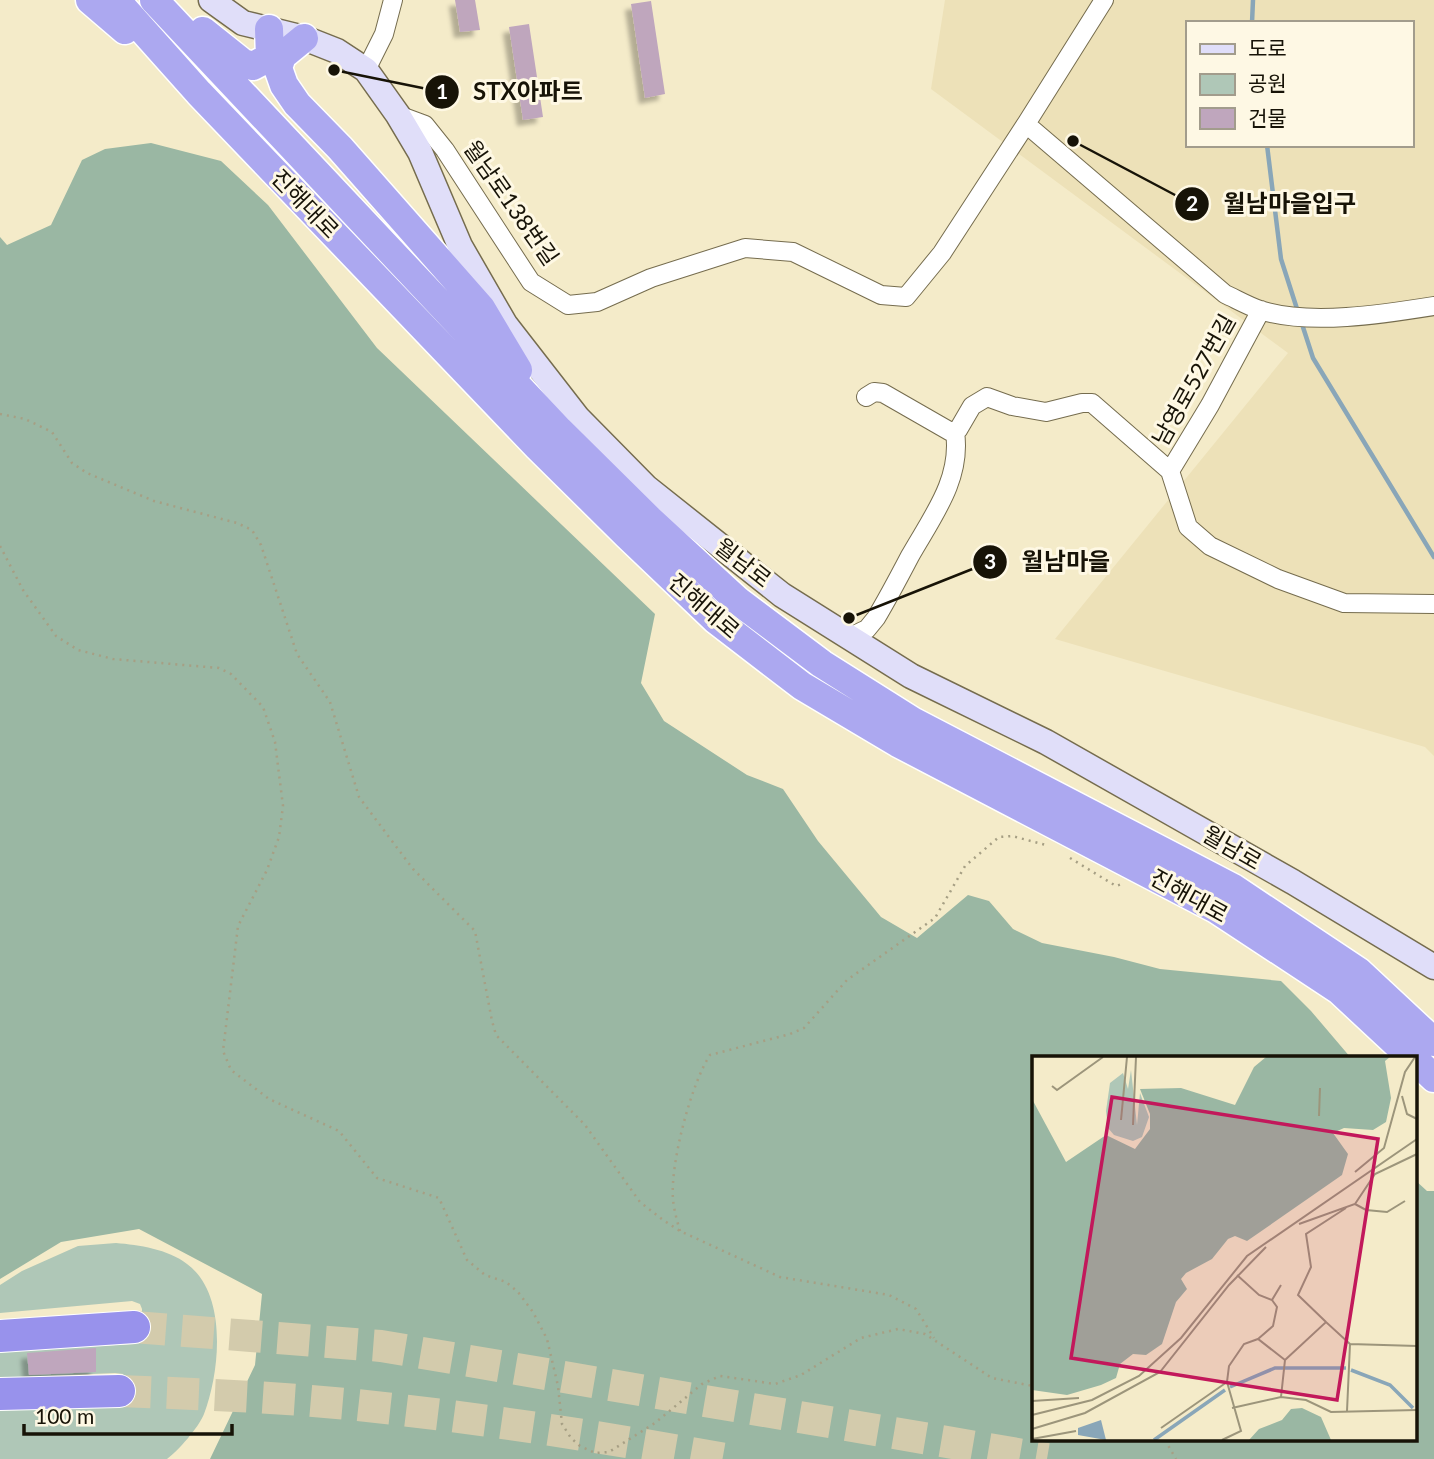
<svg xmlns="http://www.w3.org/2000/svg" width="1434" height="1459" viewBox="0 0 1434 1459" font-family="Lato,'Noto Sans KR',sans-serif">
  <style>
    .built { fill: #ede1b8; fill-rule: evenodd }
    .green { fill: #afc7b7 }
    .forest { fill: #9ab7a3 }
    .lines { fill: none; stroke-linecap: round; stroke-linejoin: round }
    .stream { stroke: #89a6b8; stroke-width: 4.5 }
    .building { fill: #bfa6bd; filter: url(#shadow) }
    .motorway-tunnel { stroke: #d3cbac; stroke-width: 32; stroke-dasharray: 32 16; stroke-linecap: butt }
    .minor-casing { stroke: #756c4e; stroke-width: 20 }
    .secondary-casing { stroke: #756c4e; stroke-width: 27 }
    .trunk-casing { stroke: #fff; stroke-width: 31 }
    .motorway-casing { stroke: #fff; stroke-width: 34 }
    .path { stroke: #a69f84; stroke-width: 2.5; stroke-dasharray: 2 5; stroke-linecap: butt }
    .minor { stroke: #fff; stroke-width: 18 }
    .secondary { stroke: #e0def9; stroke-width: 24 }
    .trunk { stroke: #aca8f0; stroke-width: 28 }
    .motorway { stroke: #9892ec; stroke-width: 32 }
    .labels { text-anchor: middle; stroke-width: 6; stroke-linejoin: round; paint-order: stroke }
    .street-label { font-size: 23px; fill: #171307; stroke: #fef8e4 }
    .inset-river { fill: none; stroke: #89a6b8; stroke-width: 3.5 }
    .inset-road { fill: none; stroke: #9c957b; stroke-width: 2 }
    .view { fill: #c2185b; fill-opacity: 0.15; stroke: #c2185b; stroke-width: 3.5 }
    .inset-edge { fill: none; stroke: #171307; stroke-width: 3.5 }
    .leader { fill: none; stroke: #171307; stroke-width: 2.5 }
    .callout-dot { fill: #171307; stroke: #fef8e4; stroke-width: 2.5 }
    .mark-label { font-size: 21px; text-anchor: middle; font-weight: bold; fill: #fff }
    .callout-label { font-size: 24px; text-anchor: middle; font-weight: bold; fill: #171307; stroke: #fef8e4; stroke-width: 6; stroke-linejoin: round; paint-order: stroke }
  </style>
  <defs>
    <filter id="shadow"><feDropShadow dx="-6" dy="6" stdDeviation="2" flood-color="#0004"/></filter>
  </defs>
  <rect width="100%" height="100%" fill="#f4ebc9"/>
  <path class="built" d="M945,0H1434V756L1425,747L1055,639L1288,353L931,89ZM1187,23H1411V145H1187Z"/>
  <path class="green" d="M116,1243C139,1245 168,1249 187,1264C228,1294 220,1372 204,1414C199,1427 178,1451 167,1459H0V1409L125,1379L123,1374L115,1373L0,1378V1351L135,1344L142,1339V1309L140,1304L132,1301L0,1313V1285L22,1271L78,1246Z"/>
  <path class="forest" d="M151,143L221,161L268,205L377,348L655,614L641,683L664,721L747,775L783,789L818,841L881,917L917,938L968,895L989,901L1013,929L1042,943L1114,957L1160,969L1281,981L1311,1011L1351,1058H1033V1440H1415V1180L1427,1191H1434V1459H210L255,1365L262,1294L139,1229L61,1242L0,1279V237L7,245L51,225L82,160L105,149Z"/>
  <g class="lines">
    <path class="stream" d="M1252,23L1253,0
      M1267,145L1281,259L1298,312
      M1301,321L1313,358L1434,557"/>
  </g>
  <path class="building" d="M455,0H475L480,30L460,32Z
    M651,1L665,94L645,98L631,4Z
    M529,24L543,117L523,120L509,27Z
    M96,1348V1372L29,1375L27,1353Z"/>
  <g class="lines">
    <path class="motorway-tunnel" d="M134,1327L381,1346L1047,1459
      M119,1391C198,1394 278,1397 357,1405C480,1418 603,1437 725,1459"/>
    <g class="minor-casing">
      <path id="minor" d="M1104,0L1026,124L1225,294C1236,299 1248,306 1260,310C1309,326 1384,314 1434,306
        M366,70L384,34L393,0
        M398,115L425,125L445,150L531,282L568,305L597,302L651,278L745,248L793,252L881,295L906,297L942,253L1026,124
        M1261,310L1210,405L1170,471L1188,527L1210,546L1278,579L1344,603L1434,604
        M866,397L874,392L883,393L951,432L958,430L972,406L987,397L1012,406L1046,412L1082,403H1092L1170,471
        M850,637L867,629L876,618C888,598 899,577 910,556C932,517 962,479 955,432"/>
    </g>
    <g class="secondary-casing">
      <path id="secondary" d="M211,0L243,23L304,38L337,51L366,70L398,115L420,152L460,246L505,324L578,418L646,487L782,595L911,676L1046,742L1293,882L1434,967"/>
    </g>
    <g class="trunk-casing">
      <path id="trunk" d="M90,0L125,30
        M116,0L199,93L538,447L627,535L716,620L802,686L898,743L1216,909L1339,990L1412,1058
        M154,0L559,430L649,519L738,601L822,664L914,722L1233,888L1359,972L1434,1042
        M203,31L243,63L253,66L270,57L269,29
        M304,38L282,56L278,68L284,85L297,104L340,148L481,308L518,370
        M1415,1060L1434,1078"/>
    </g>
    <g class="motorway-casing">
      <path id="motorway" d="M0,1336L134,1327
        M0,1394L119,1391"/>
    </g>
    <path class="path" d="M0,414L25,419L52,432L72,463L87,473L154,501L237,523L252,530L261,545L297,654L330,702L359,797L413,869L475,931L492,1021L496,1035L585,1125L640,1202L663,1220L680,1231L780,1277L889,1295L916,1309L934,1338
      M0,546L23,590L56,636L78,650L113,659L219,668L231,674L263,707L275,742L283,806L279,837L267,870L238,926L223,1051L231,1070L269,1099L339,1131L377,1178L439,1198L467,1260L485,1275L506,1282L518,1292L533,1312L547,1339L558,1386L562,1424L571,1438L580,1446L595,1453L609,1452L655,1423L702,1384L720,1376L775,1384L801,1375L861,1338L898,1329L925,1334L992,1378L1033,1386
      M1070,858L1116,886L1122,884
      M680,1231C677,1221 674,1210 673,1199C670,1164 691,1084 710,1055L790,1034L804,1028L847,980L935,918L965,866L999,837L1012,836L1046,845
      M1165,1440L1176,1459"/>
    <use href="#minor" class="minor"/>
    <use href="#secondary" class="secondary"/>
    <use href="#trunk" class="trunk"/>
    <use href="#motorway" class="motorway"/>
  </g>
  <g class="labels">
    <g class="street-label">
      <text transform="translate(511 203) rotate(55)" y="8">월남로138번길</text>
      <text transform="translate(305 204) rotate(46)" y="8">진해대로</text>
      <text transform="translate(1194 380) rotate(-61)" y="8">남영로527번길</text>
      <text transform="translate(743 563) rotate(38)" y="8">월남로</text>
      <text transform="translate(704 606) rotate(41)" y="8">진해대로</text>
      <text transform="translate(1232 848) rotate(30)" y="8">월남로</text>
      <text transform="translate(1189 896) rotate(29)" y="8">진해대로</text>
    </g>
  </g>
  <g transform="translate(1032 1056)">
    <rect width="385" height="385" fill="#f4ebc9"/>
    <path d="M99,14L105,69L108,37L117,61L110,81L101,85L82,79L76,72L74,55L78,27L91,17L96,33Z" fill="#afc7b7"/>
    <path d="M234,1H358L353,5L359,42L354,66L341,74L312,72L301,77L316,98L310,119L215,185L203,180L196,183L180,203L154,217L149,223L155,233L144,246L130,288L114,299L101,298L88,308L84,322L69,329L35,339L0,334V43L34,106L74,79L103,93L118,73V58L108,33L149,32L203,49L222,11ZM270,352L289,361L299,384H217L227,373L250,364L259,353Z" fill="#9ab7a3"/>
    <path d="M69,364L74,384L46,379V372Z" fill="#89a6b8"/>
    <path class="inset-river" d="M319,314L358,329L381,352M198,331L243,312H314M122,384L193,334"/>
    <path class="inset-road" d="M20,30L25,34L71,1M370,40L375,58L385,63M287,60L288,32M89,64L95,1M101,69L104,1M323,116L352,92L373,16L383,1M323,148L334,154L355,156L373,145M267,168L323,148L343,118L385,98M205,219L227,239L240,244M294,266L266,239L279,211L274,178L314,152M226,283L241,270L245,251L240,244L249,229M249,341L253,304L294,266L318,288L385,290M0,345L47,342M200,352L249,341L274,344L299,356L385,354M315,355L318,288M0,359L60,344L107,320L149,282L215,200L385,83M129,372L195,326M0,373L53,357L128,316L197,229L234,191M0,383L44,375M190,384L209,375L195,326L197,310L212,288L226,283L253,304"/>
    <path class="view" d="M80,41L346,83L305,344L39,302Z"/>
    <rect width="385" height="385" class="inset-edge"/>
  </g>
  <path class="leader" d="M334 70L442 92M1073 141L1192 204M849 618L990 562"/>
  <g class="callout-dot">
    <circle cx="334" cy="70" r="7"/>
    <circle cx="1073" cy="141" r="7"/>
    <circle cx="849" cy="618" r="7"/>
    <circle cx="442" cy="92" r="18"/>
    <circle cx="1192" cy="204" r="18"/>
    <circle cx="990" cy="562" r="18"/>
  </g>
  <g class="mark-label">
    <text x="442" y="99">1</text>
    <text x="1192" y="211">2</text>
    <text x="990" y="569">3</text>
  </g>
  <g class="callout-label">
    <text x="528" y="100">STX아파트</text>
    <text x="1290" y="212">월남마을입구</text>
    <text x="1066" y="570">월남마을</text>
  </g>
  <rect x="1186" y="21" width="228" height="126" fill="#fef8e4" stroke="#a29c8c" stroke-width="2"/>
  <rect x="1200" y="44" width="35" height="10" fill="#e0def9" stroke="#a29c8c" stroke-width="2"/>
  <text x="1248" y="56" font-size="21" fill="#171307">도로</text>
  <rect x="1200" y="74" width="35" height="21" fill="#afc7b7" stroke="#a29c8c" stroke-width="2"/>
  <text x="1248" y="91" font-size="21" fill="#171307">공원</text>
  <rect x="1200" y="108" width="35" height="21" fill="#bfa6bd" stroke="#a29c8c" stroke-width="2"/>
  <text x="1248" y="126" font-size="21" fill="#171307">건물</text>
  <path d="M24 1424v10h208v-10" fill="none" stroke="#171307" stroke-width="3.5"/>
  <text x="35" y="1424" font-size="21" fill="#171307" stroke="#fef8e4" stroke-width="5" paint-order="stroke">100 m</text>
</svg>
